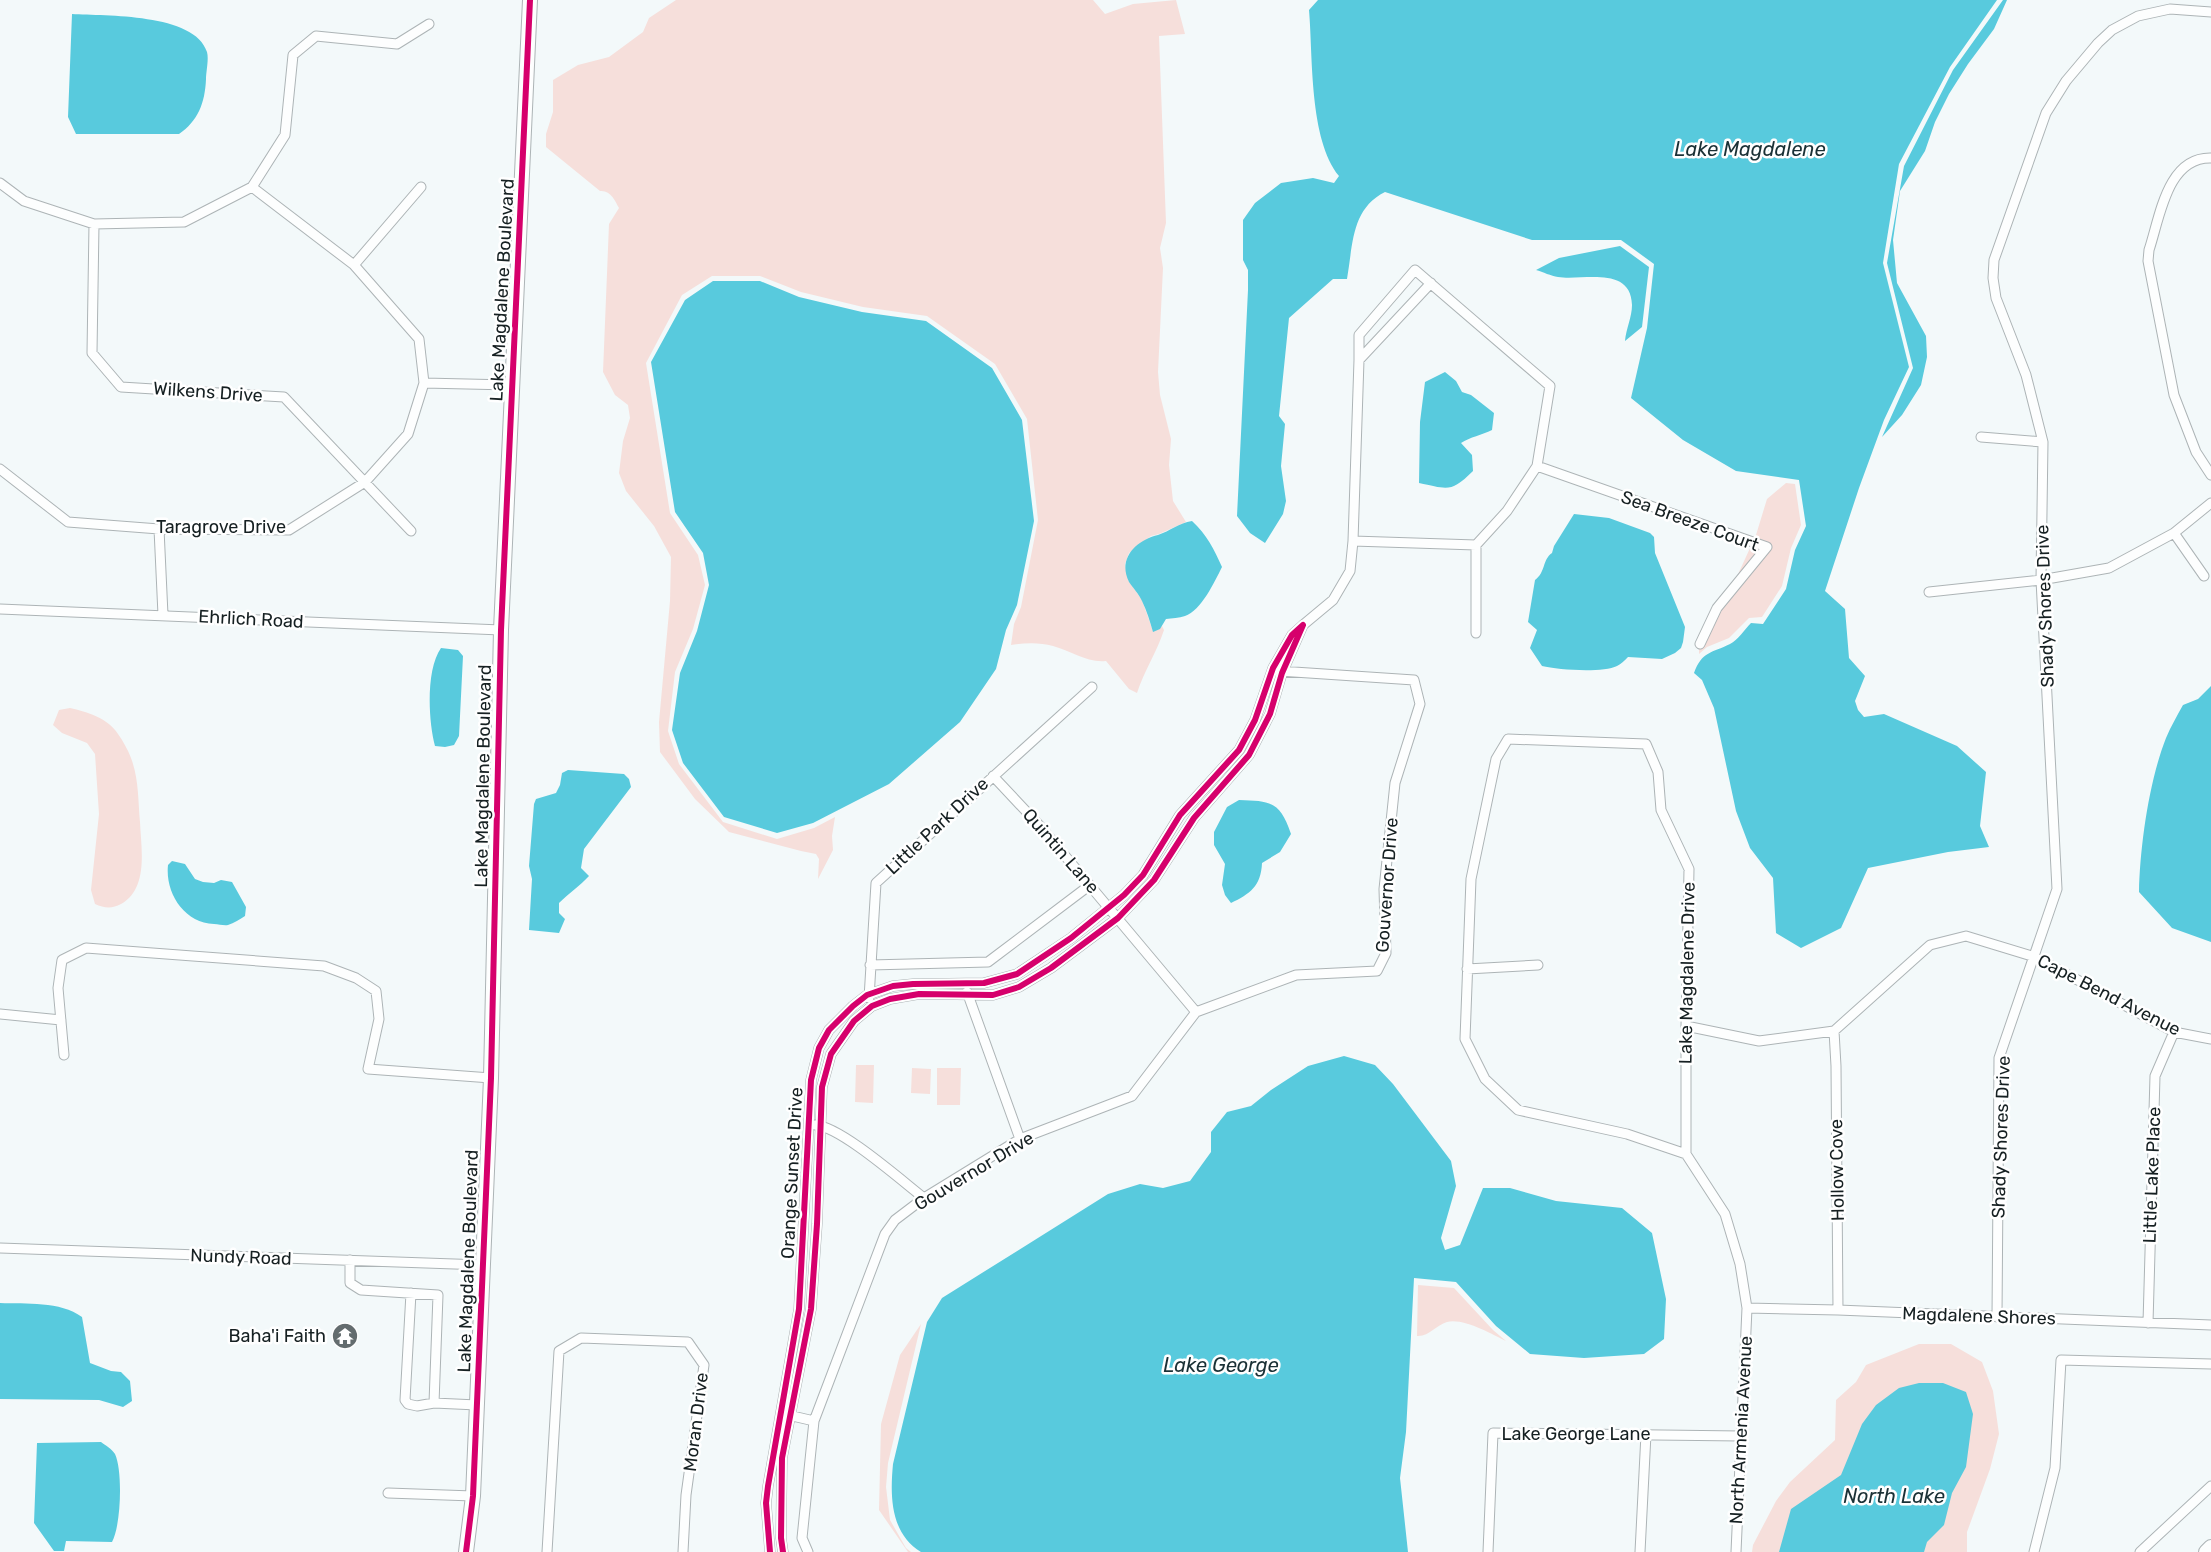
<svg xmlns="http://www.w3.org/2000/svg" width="2211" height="1552" viewBox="0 0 2211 1552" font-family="Rubik,sans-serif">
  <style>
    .green { fill: #f6dfdb }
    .water { fill: #58cadd }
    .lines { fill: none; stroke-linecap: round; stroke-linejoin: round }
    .street-casing { stroke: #adb4b6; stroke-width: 11 }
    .secondary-casing { stroke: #adb4b6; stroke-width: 16 }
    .street { stroke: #fdfefe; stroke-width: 9 }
    .secondary { stroke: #fdfefe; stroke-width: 14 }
    .cycleway-casing { stroke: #fff; stroke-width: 10 }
    .cycleway { stroke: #d6006c; stroke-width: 6 }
    .labels { text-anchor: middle; stroke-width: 5; stroke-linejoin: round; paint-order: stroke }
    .street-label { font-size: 18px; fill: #162022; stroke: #fff }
    .poi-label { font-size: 18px; fill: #162022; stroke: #fff; text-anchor: end }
    .water-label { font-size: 20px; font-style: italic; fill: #1a3136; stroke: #fff }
  </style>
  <rect width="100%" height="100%" fill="#f3f9fa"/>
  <path class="green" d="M676,0H1093L1105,14L1133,4L1176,0L1185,34L1159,36L1166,223L1160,248L1163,268L1158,372L1160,395L1171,439L1169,465L1173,501L1186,522L1159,534L1151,536L1129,553L1125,564L1128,580L1142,600L1153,631L1162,626L1164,630C1157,652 1144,671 1137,693L1129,689L1106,661C1087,663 1071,651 1053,646C1039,642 1024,643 1011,645L1014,624L1021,607L1038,520L1027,419L995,364L927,316L863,307L801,292L760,276H712L682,295L646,363L670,513L698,555L705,585L693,629L675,672L668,731L679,764L723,822L777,839L814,828L835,817L832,836L833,850L818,879L819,859L816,854L801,851L729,832L695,799L660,752L659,722L670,601L671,557L654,526L626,491L619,473L623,441L630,418L628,405L615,395L603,372L609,224L619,208C615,201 611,190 600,191L546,147V134L553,112V80L578,65L609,57L643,32L649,18Z
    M1786,483L1795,484L1801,525L1791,548L1782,586L1762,617L1749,618L1729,638L1707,647L1699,654V638L1734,583L1756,535L1767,499Z
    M70,708C87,712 108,718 118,734C123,741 128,750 131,758C139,779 138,801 140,822C141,848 149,888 121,904C112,909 104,908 95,904L91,890L99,814L95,754L87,743L62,733L53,725L59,710Z
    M856,1065H874L873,1103L855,1102Z
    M912,1068L931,1069L930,1094L911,1093Z
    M937,1068H961L960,1105H937Z
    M1418,1285L1454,1288L1493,1330L1506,1341C1491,1334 1464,1318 1447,1322C1436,1325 1429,1337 1417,1336Z
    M921,1324L888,1463L886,1487L890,1520L906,1548L911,1552H908L879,1510L881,1424L900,1355Z
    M1919,1344H1951L1982,1362L1993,1391L1999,1434L1990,1469L1967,1532V1552H1752L1753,1545L1776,1501L1790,1482L1835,1440L1836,1400L1856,1382L1866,1365Z"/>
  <path class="water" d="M1318,0H1997L1950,67L1899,164L1883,263L1909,367L1884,420L1859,488L1825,591L1845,609L1849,658L1865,676L1855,701L1858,710L1864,717L1884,714L1957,746L1986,772L1980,826L1989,847L1948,852L1868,868L1841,928L1801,948L1776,933L1773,878L1750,848L1736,811L1714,708L1702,680L1694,673C1702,651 1712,653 1730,644C1738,640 1744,630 1751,623L1763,624L1786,589L1795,550L1806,526L1799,480L1736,471L1683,440L1631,398L1647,328L1654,264L1621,240H1532L1385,192C1351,209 1353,245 1347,279H1333L1289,318L1279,416L1285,424L1281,466L1286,501L1283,514L1265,543L1250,533L1237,516L1248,290V270L1243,260V220L1255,203L1281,183L1313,178L1334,183L1339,176C1309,139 1313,57 1309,10Z
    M2003,0H2007L1994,29L1968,64L1949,94L1935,122L1925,151L1900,191L1893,240L1897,283L1926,336L1927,357L1921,385L1902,415L1882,437L1913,368L1887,263L1904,166L1953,70Z
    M72,14C105,16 195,13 207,52C209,59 206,72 206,79C205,103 198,121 179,134H76L68,117Z
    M1620,246L1649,267L1642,327L1625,341C1626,329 1632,317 1632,305C1631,265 1582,281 1558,277C1551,276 1543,272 1536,270L1559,258Z
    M713,281H760L799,297L862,312L926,321L992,368L1022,420L1034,521L1017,605L1006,630L996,669L960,722L889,784L813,823L777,833L724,817L683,763L672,730L680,673L697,631L709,585L703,553L675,512L651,362L685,300Z
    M1445,372L1456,381L1462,392L1471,395L1494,413L1492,430C1482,435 1470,437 1461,443L1472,455L1473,471C1451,493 1448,489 1419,483L1420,422L1425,382Z
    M1574,514L1609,518L1650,533L1654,537L1655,553L1685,627L1683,642L1681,648L1675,653L1662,659L1628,657C1625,660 1621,664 1617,666C1603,673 1558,670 1542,666L1530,648L1537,630L1528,622L1535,580C1546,572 1542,560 1552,553L1554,546Z
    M1192,521C1207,535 1214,549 1222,567C1215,581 1201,611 1185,616C1179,618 1172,618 1166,619L1160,629L1153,632C1150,622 1147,611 1142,601C1139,594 1133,588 1129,582C1117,558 1137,540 1158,535C1170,531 1179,523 1192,521Z
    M441,648L458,650L463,656L459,736L454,745L445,747L435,746C428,720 426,669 441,648Z
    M2211,686V942L2172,928L2139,892C2140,846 2149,781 2166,738C2171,726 2177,716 2183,705L2198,699Z
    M568,770L624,774L629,779L631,787L584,849L581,868L589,876C580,886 569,893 559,903V913L565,919L559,933L529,930L532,879L529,866L534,804L536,799L556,793L560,785L562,773Z
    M1239,800C1272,801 1280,802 1291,834L1280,852L1262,863C1261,886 1250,894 1231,903L1225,895L1222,885L1225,864L1214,845V832L1227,807Z
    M172,861L185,864L195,879L203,882L214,883L221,880L232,882L246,907L245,916C240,919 234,923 228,925C224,926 219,924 214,924C184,923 165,893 168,865Z
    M1344,1056L1375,1065L1393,1084L1451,1161L1456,1186L1441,1238L1445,1250L1460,1245L1483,1188H1510L1556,1201L1622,1208L1652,1233L1666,1299L1664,1339L1644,1354L1584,1358L1530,1354L1496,1326L1456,1282L1414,1278L1406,1432L1400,1478L1408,1552H921C890,1533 890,1496 893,1464L927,1322L942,1298L1108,1194L1140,1184L1163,1188L1190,1181L1211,1152V1132L1227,1112L1251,1106L1271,1090L1308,1066Z
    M0,1303C26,1304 60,1301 82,1317L90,1363L111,1371L121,1372L130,1381L132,1401L123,1407L99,1400L0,1399Z
    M1919,1383H1943L1966,1392L1973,1414L1966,1467L1952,1493L1944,1525L1927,1542L1924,1552H1779L1791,1509L1841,1475L1862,1424L1876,1405L1899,1388Z
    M101,1442C105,1445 112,1449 115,1454C123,1471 121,1526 112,1542L66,1541L64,1551H54L34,1523L37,1443Z"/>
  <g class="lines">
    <g class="street-casing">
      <path id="street" d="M2211,158C2167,157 2160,217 2149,250L2148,261L2174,395L2196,452L2211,475
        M0,183L24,201L94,224L184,222L252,187L285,135L293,55L316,36L397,44L429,24
        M94,224L92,353L121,387L284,397L411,531
        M354,265L421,187
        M1431,283L1359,360V335L1415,270L1550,386L1537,466L1507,511L1476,545V633
        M424,383L513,385
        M1981,437L2043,442
        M1537,466L1767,547L1717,608L1700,644
        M0,469L68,522L159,529L289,530L365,482L408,434L424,383L419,339L354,265L252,187
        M159,529L163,615
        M2174,533L2204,576
        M1353,541L1476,545
        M1929,592L2041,580L2109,568L2174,533L2211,503
        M0,609L501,630
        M1303,625L1333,600L1350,571L1353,541L1359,360
        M993,776L1040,826L1196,1012
        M870,965L988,962L1090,885
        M1467,969L1538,965
        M967,992L1020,1139
        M869,998L876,883L1092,687
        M0,1014L61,1020
        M1686,1026L1759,1041L1834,1031L1930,945L1966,936L2035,957L2174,1032L2211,1039
        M1834,1031L1836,1066L1838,1310
        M64,1055L58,988L62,960L86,948L324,966L356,978L376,991L379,1019L368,1069L491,1078
        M815,1125C840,1126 902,1181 924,1198
        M1686,1154L1627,1134L1518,1110L1485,1079L1465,1039L1471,879L1496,759L1508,739L1646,744L1658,772L1661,810L1689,869L1686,1026V1154L1725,1214L1740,1264L1747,1308L1736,1552
        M0,1248L483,1265
        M350,1260V1283L361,1290L438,1295L434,1403
        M411,1293L405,1400L408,1404L417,1406L434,1403L477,1405
        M1747,1308L1838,1310L2211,1325
        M1997,1317L1999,1058L2057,889L2041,580L2043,442L2026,375L1996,298L1993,278L1994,260L2046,113L2066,81L2098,43L2112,30L2138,16L2170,9L2211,12
        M2148,1323L2155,1076L2174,1032
        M784,1414L814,1421
        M388,1493L473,1496
        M547,1552L559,1351L581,1338L688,1342L704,1365L686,1495L683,1552
        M770,1552L766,1503L768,1486L799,1309L811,1080L819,1048L829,1030L853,1006L867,995L893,986L913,984L984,983L1017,974L1071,938L1124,895L1143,875L1180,815L1239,750L1255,720L1273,668L1292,635L1303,625L1282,673L1270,714L1249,755L1194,818L1154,880L1118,918L1051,968L1019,987L993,995L919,994L890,999L872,1006L854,1021L831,1054L822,1087L817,1224L811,1309L782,1458L781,1538L783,1552
        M808,1552L802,1538L814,1421L885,1234L895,1220L924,1198L1020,1139L1132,1096L1196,1012L1296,975L1377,971L1386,953L1384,889L1395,783L1420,704L1414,680L1279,671
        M1488,1552L1493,1433L1741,1436
        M1640,1552L1646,1434
        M2034,1552L2055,1468L2061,1360L2211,1364
        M2140,1552L2211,1486"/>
    </g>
    <g class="secondary-casing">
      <path id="secondary" d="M466,1552L473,1496L491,1078L501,630L530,0
        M2206,1552L2211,1547"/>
    </g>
    <use href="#street" class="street"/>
    <use href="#secondary" class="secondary"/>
    <g class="cycleway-casing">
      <path id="cycleway" d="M466,1552L473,1496L491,1078L501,630L530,0
        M770,1552L766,1503L768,1486L799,1309L811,1080L819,1048L829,1030L853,1006L867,995L893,986L913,984L984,983L1017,974L1071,938L1124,895L1143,875L1180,815L1239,750L1255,720L1273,668L1292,635L1303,625L1282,673L1270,714L1249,755L1194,818L1154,880L1118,918L1051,968L1019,987L993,995L919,994L890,999L872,1006L854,1021L831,1054L822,1087L817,1224L811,1309L782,1458L781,1538L783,1552"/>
    </g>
    <use href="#cycleway" class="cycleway"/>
  </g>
  <defs>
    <g id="temple-disc" transform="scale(1.35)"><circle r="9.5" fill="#636c6e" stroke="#fff"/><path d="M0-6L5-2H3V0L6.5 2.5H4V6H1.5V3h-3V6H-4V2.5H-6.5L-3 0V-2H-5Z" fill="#fff"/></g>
  </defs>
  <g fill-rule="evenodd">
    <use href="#temple-disc" x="345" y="1336"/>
  </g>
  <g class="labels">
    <g class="street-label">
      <text transform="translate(502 290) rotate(-87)" y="6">Lake Magdalene Boulevard</text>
      <text transform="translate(208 392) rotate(4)" y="6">Wilkens Drive</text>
      <text transform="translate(1690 521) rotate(20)" y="6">Sea Breeze Court</text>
      <text x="221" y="533">Taragrove Drive</text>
      <text transform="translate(2045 606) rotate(-92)" y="6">Shady Shores Drive</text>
      <text transform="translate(251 619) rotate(3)" y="6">Ehrlich Road</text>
      <text transform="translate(483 776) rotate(-89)" y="6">Lake Magdalene Boulevard</text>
      <text transform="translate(937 826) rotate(-43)" y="6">Little Park Drive</text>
      <text transform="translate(1061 851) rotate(49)" y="6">Quintin Lane</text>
      <text transform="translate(1387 885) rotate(-86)" y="6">Gouvernor Drive</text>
      <text transform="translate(1687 973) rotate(-89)" y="6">Lake Magdalene Drive</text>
      <text transform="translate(2109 995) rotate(27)" y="6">Cape Bend Avenue</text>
      <text transform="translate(2001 1137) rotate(-88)" y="6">Shady Shores Drive</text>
      <text transform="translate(1837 1170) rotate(-91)" y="6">Hollow Cove</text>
      <text transform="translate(974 1171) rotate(-31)" y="6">Gouvernor Drive</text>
      <text transform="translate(792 1173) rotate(-87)" y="6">Orange Sunset Drive</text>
      <text transform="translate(2152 1175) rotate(-88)" y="6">Little Lake Place</text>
      <text transform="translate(241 1257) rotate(2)" y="6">Nundy Road</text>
      <text transform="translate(468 1261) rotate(-88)" y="6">Lake Magdalene Boulevard</text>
      <text transform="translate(1979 1316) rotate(2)" y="6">Magdalene Shores</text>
      <text transform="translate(696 1422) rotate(-83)" y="6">Moran Drive</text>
      <text transform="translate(1741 1430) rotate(-87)" y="6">North Armenia Avenue</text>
      <text x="1576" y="1440">Lake George Lane</text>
    </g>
    <g class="poi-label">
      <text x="326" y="1342">Baha'i Faith</text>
    </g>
    <g class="water-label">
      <text x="1750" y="156">Lake Magdalene</text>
      <text x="1221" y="1372">Lake George</text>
      <text x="1894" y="1503">North Lake</text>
    </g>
  </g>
</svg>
